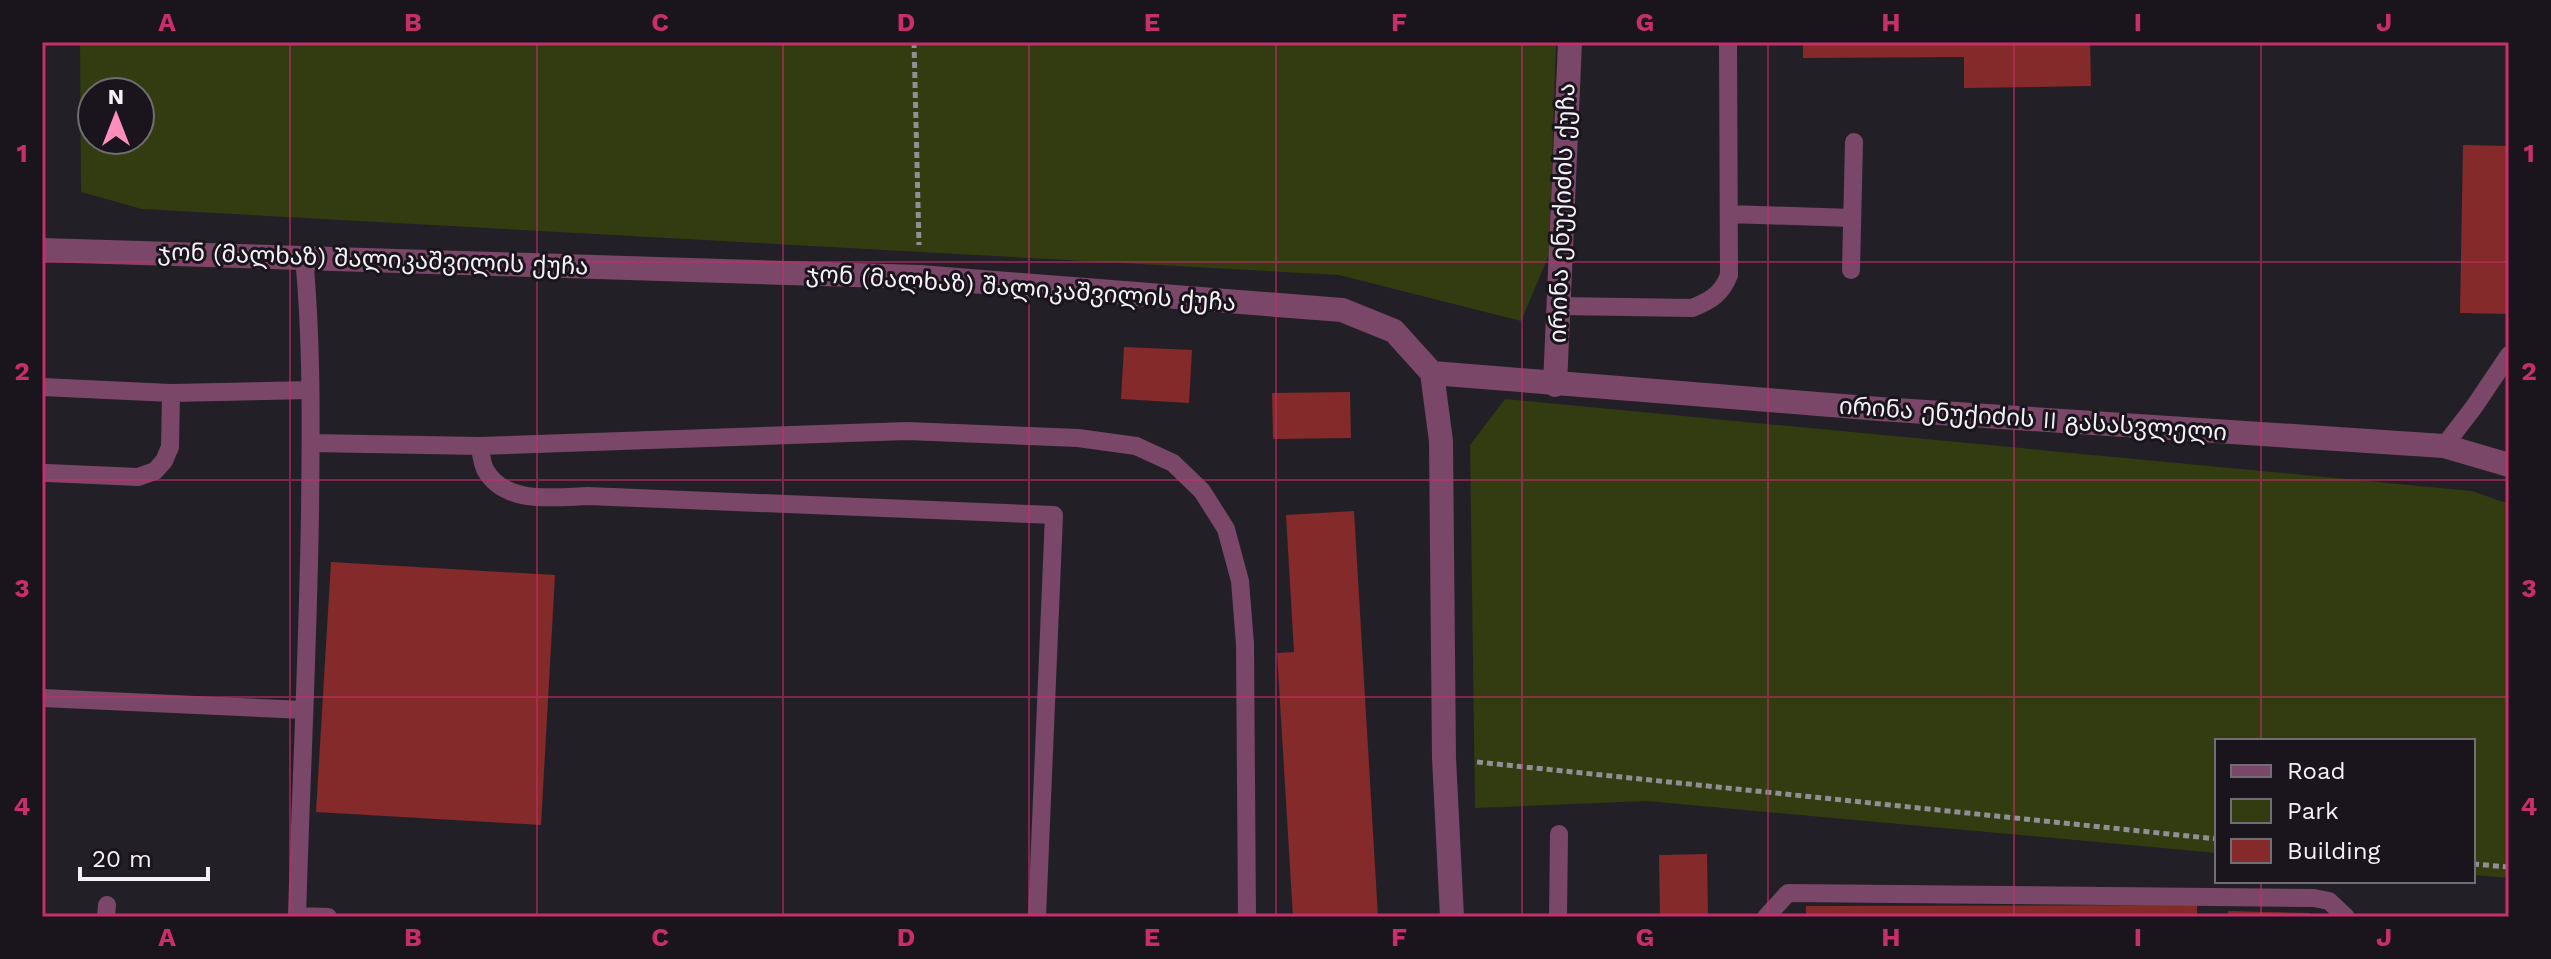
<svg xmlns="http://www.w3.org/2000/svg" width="2551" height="959" viewBox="0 0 2551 959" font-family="'Work Sans','Noto Sans Georgian',sans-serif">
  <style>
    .green { fill: #323c10; fill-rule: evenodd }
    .building { fill: #852a2a }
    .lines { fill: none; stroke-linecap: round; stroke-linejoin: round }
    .path { stroke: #918e95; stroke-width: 5; stroke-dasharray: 6 4; stroke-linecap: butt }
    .service { stroke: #7a4768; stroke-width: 18 }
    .minor { stroke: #7a4768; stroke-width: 24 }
    .grid { fill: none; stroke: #c72e6a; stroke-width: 2; stroke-opacity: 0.55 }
    .labels { text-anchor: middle; stroke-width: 6; stroke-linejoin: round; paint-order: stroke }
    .street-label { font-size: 24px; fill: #f3f0f6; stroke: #1a151d }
    .neatline { fill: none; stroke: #c72e6a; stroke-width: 3 }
    .grid-label { font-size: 26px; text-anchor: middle; font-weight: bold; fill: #c72e6a }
  </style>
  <rect width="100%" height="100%" fill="#231f27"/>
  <path class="green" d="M80,42H1556L1549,255L1521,321L1339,275L142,209L81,192ZM92,92H140V140H92Z
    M1505,399L2472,491L2509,504V878L2473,875V741H2217V853L1647,801L1475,808L1470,445Z"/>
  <path class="building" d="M1803,42H2090L2091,86L1964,88V57L1803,58Z
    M2463,145L2509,146V314L2460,313Z
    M1124,347L1192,350L1189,403L1121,399Z
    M1350,392L1351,438L1273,439L1272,393Z
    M1354,511L1378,917H1293L1277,653L1294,652L1286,515Z
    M331,562L555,575L541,825L316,812Z
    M1707,854L1708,917H1660L1659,855Z
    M2197,905V917H1806V906Z
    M2228,911L2310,913V917H2228Z"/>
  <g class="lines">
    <path class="path" d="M914,42L919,245
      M1477,762L2217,839
      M2473,864L2509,867"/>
    <path class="service" d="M1729,214L1852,218
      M304,257C312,342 311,428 310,513C308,647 301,782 297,916L328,917
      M1851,270L1854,142
      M1558,306L1692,308C1710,301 1722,294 1729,275L1728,42
      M42,387L171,393L310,390
      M311,443L480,446L907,431L1078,438L1136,446L1173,463L1202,491L1226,529L1240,581L1245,644L1247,917
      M480,446C481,454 482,465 486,471C506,505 555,497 588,496L1054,515L1037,917
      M2444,446L2474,407L2509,355
      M47,473L138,477L155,471L164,461L170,447L171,393
      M42,698L304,710
      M106,917L107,905
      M1558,917L1559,834
      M1766,917L1788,893L2314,898L2329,901L2346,917"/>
    <path class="minor" d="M42,250L920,277L1342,310L1394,331L1432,373L1441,441L1444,758L1452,917
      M1432,373L1880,409L2444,446L2509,465
      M1555,385L1570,42"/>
  </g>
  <path class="grid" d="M290,42V917M537,42V917M783,42V917M1029,42V917M1276,42V917M1522,42V917M1768,42V917M2014,42V917M2261,42V741M42,262H2509M42,480H2509M42,697H2509M2261,881V917"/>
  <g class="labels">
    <g class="street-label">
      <text transform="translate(1562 213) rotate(-88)" y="8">ირინა ენუქიძის ქუჩა</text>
      <text transform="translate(373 259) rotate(2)" y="8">ჯონ (მალხაზ) შალიკაშვილის ქუჩა</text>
      <text transform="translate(1021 288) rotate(4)" y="8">ჯონ (მალხაზ) შალიკაშვილის ქუჩა</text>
      <text transform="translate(2033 419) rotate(4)" y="8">ირინა ენუქიძის II გასასვლელი</text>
    </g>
  </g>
  <rect width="2551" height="959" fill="none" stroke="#1a151d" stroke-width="88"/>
  <rect x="2215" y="739" width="260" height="144" fill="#1a151d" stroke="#716d74" stroke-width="2"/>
  <rect x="2231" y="765" width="40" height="12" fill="#7a4768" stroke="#716d74" stroke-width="2"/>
  <text x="2287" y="779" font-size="24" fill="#f3f0f6">Road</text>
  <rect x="2231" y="799" width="40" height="24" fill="#323c10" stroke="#716d74" stroke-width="2"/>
  <text x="2287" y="819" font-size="24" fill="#f3f0f6">Park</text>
  <rect x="2231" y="839" width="40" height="24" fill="#852a2a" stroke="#716d74" stroke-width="2"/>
  <text x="2287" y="859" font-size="24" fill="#f3f0f6">Building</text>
  <g transform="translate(116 116)"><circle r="38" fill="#1a151d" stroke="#716d74" stroke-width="2"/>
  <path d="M0-6L14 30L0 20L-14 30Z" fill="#fd8ebe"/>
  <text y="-12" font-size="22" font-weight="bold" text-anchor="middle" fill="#f3f0f6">N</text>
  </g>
  <path d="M80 867v12h128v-12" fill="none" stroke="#f3f0f6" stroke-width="4"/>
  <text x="92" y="867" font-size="24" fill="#f3f0f6" stroke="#1a151d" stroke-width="6" paint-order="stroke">20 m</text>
  <rect x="44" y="44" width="2463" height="871" class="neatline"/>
  <g class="grid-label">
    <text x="167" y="31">A</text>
    <text x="413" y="31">B</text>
    <text x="660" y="31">C</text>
    <text x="906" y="31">D</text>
    <text x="1152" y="31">E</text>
    <text x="1399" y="31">F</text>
    <text x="1645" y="31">G</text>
    <text x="1891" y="31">H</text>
    <text x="2138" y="31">I</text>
    <text x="2384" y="31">J</text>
    <text x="22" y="162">1</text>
    <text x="2529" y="162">1</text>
    <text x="22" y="380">2</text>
    <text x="2529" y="380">2</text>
    <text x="22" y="597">3</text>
    <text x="2529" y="597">3</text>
    <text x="22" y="815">4</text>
    <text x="2529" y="815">4</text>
    <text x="167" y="946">A</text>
    <text x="413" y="946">B</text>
    <text x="660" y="946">C</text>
    <text x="906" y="946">D</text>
    <text x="1152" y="946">E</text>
    <text x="1399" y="946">F</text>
    <text x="1645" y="946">G</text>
    <text x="1891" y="946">H</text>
    <text x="2138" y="946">I</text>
    <text x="2384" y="946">J</text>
  </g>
</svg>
